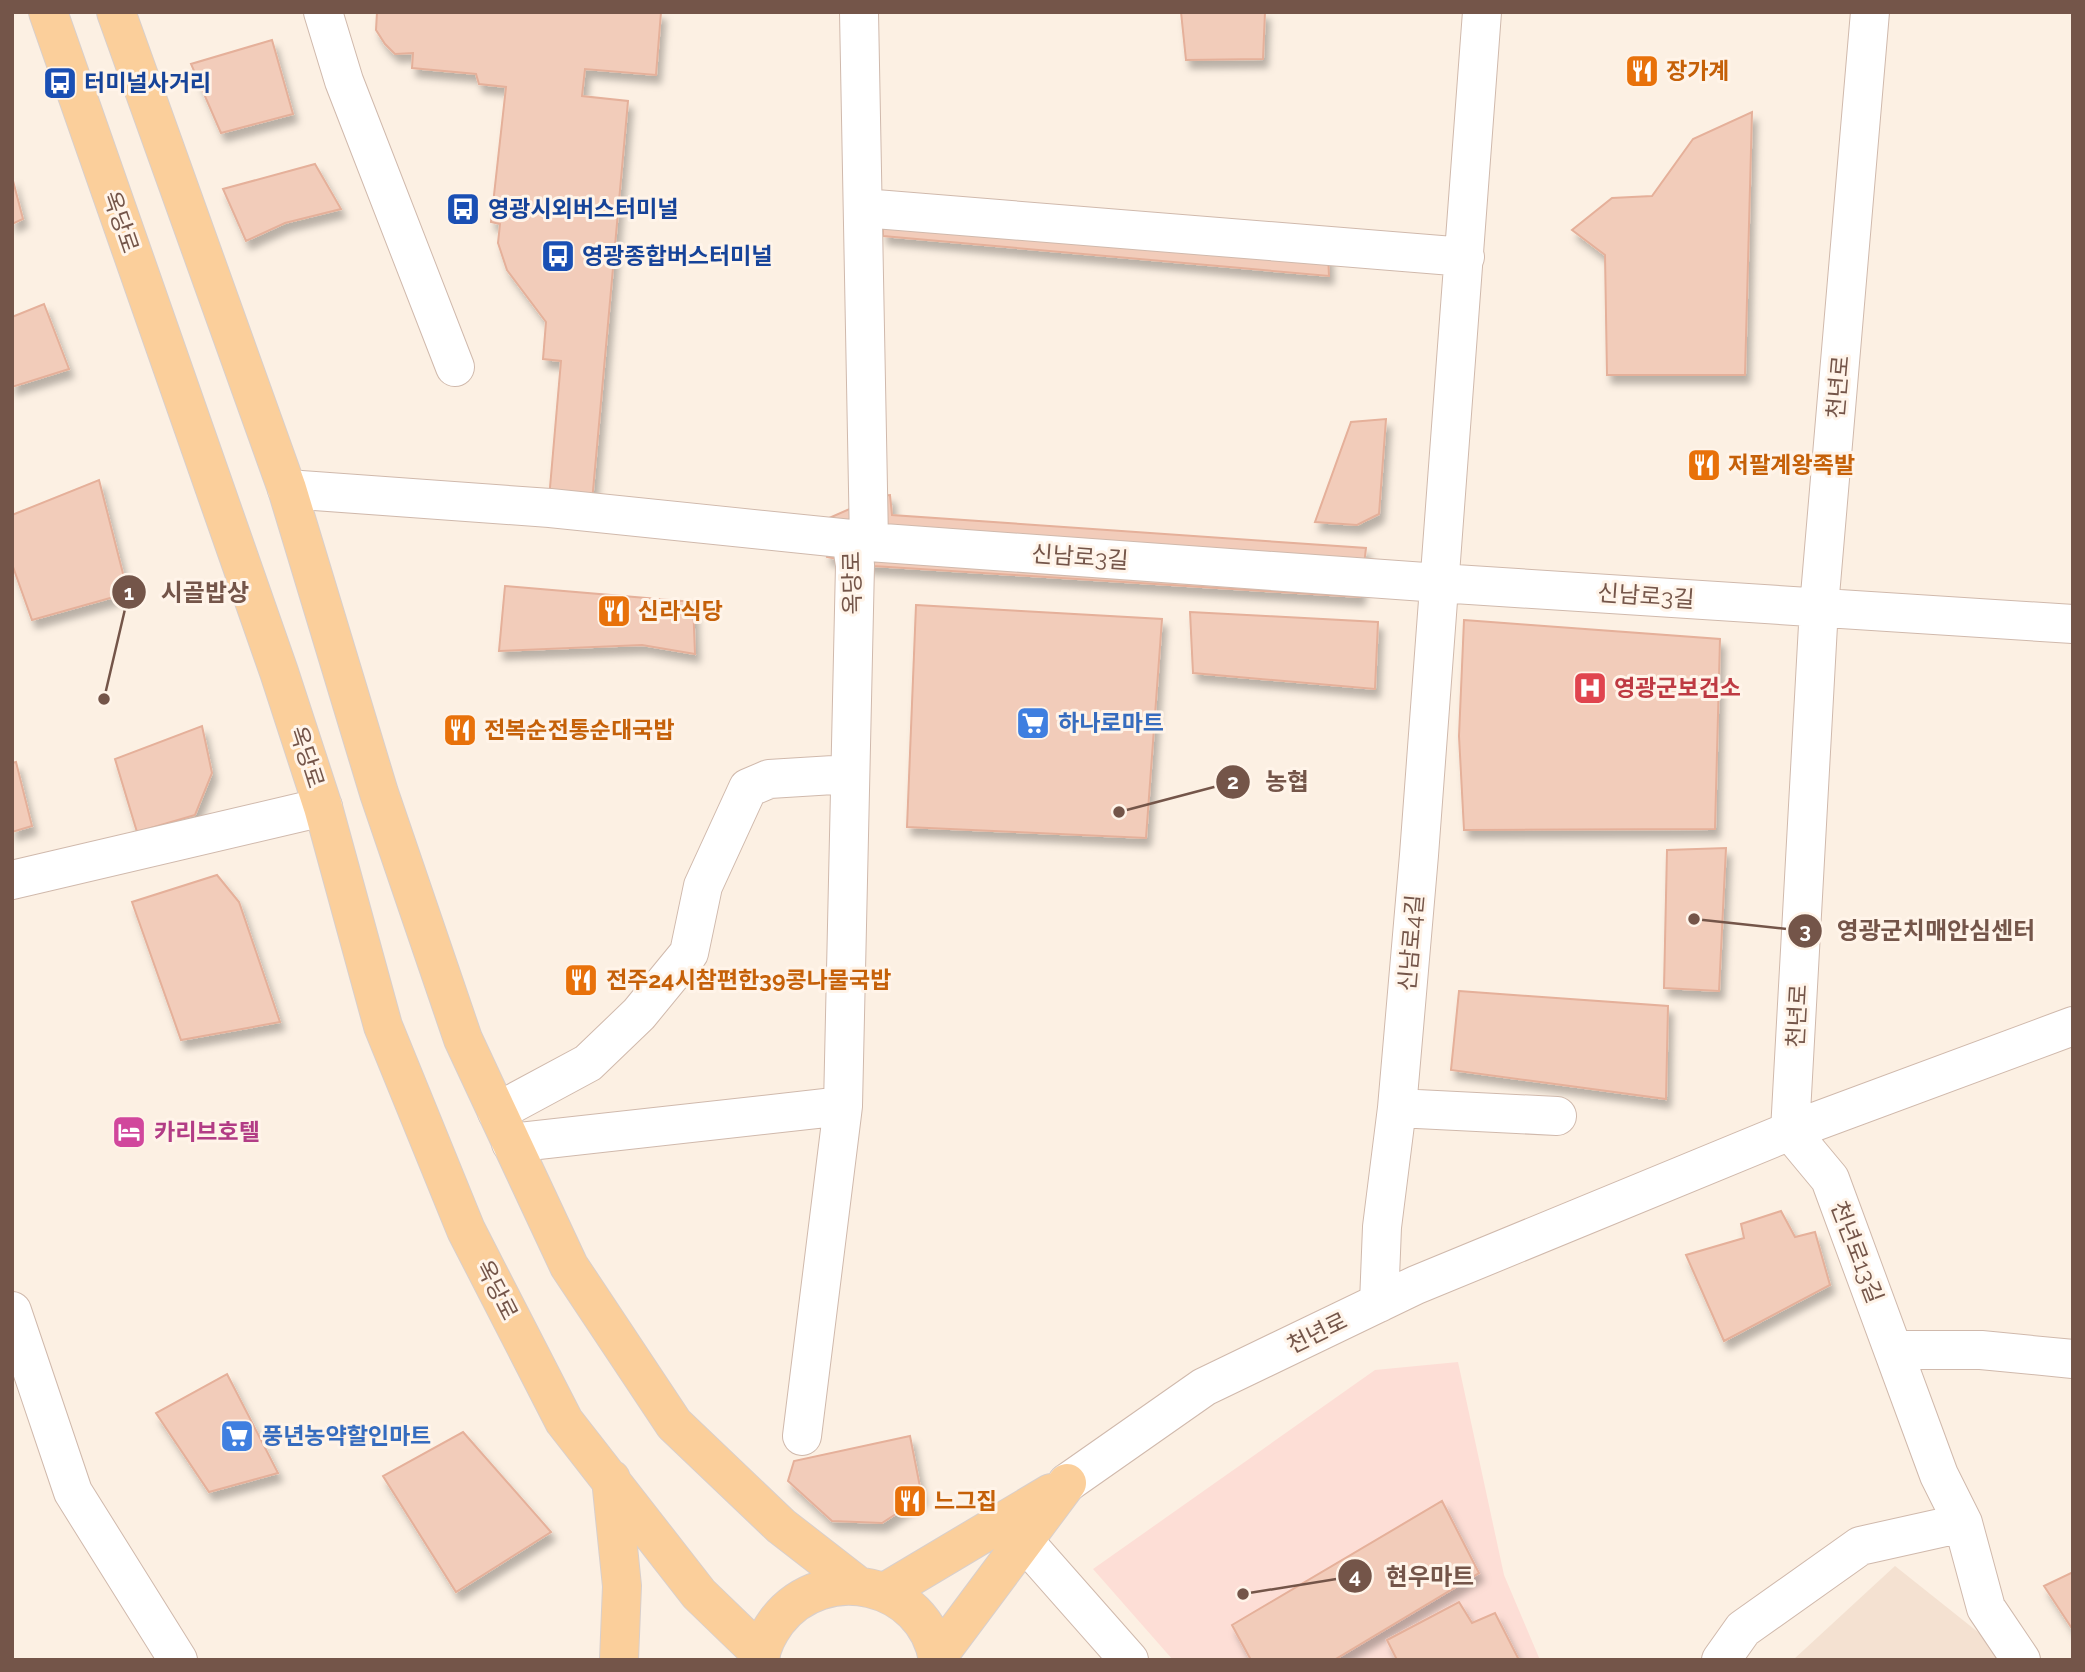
<svg xmlns="http://www.w3.org/2000/svg" width="2085" height="1672" viewBox="0 0 2085 1672" font-family="Raleway,'Noto Sans KR',sans-serif">
  <style>
    .residential { fill: #f4e1d1 }
    .commercial { fill: #fdded6 }
    .building { fill: #f2ccba; stroke: #e5b09a; stroke-width: 2; filter: url(#shadow) }
    .lines { fill: none; stroke-linecap: round; stroke-linejoin: round }
    .minor-casing { stroke: #d0b9ac; stroke-width: 40 }
    .major-casing { stroke: #d8cfcc; stroke-width: 40 }
    .minor { stroke: #fff; stroke-width: 38 }
    .major { stroke: #fbcf9b; stroke-width: 38 }
    .labels { text-anchor: middle; stroke-width: 6; stroke-linejoin: round; paint-order: stroke }
    .food-label { font-size: 23px; font-weight: bold; fill: #c56008; stroke: #fff4e9; text-anchor: start }
    .transit-label { font-size: 23px; font-weight: bold; fill: #164399; stroke: #fff4e9; text-anchor: start }
    .street-label { font-size: 23px; fill: #745549; stroke: #fff4e9 }
    .health-label { font-size: 23px; font-weight: bold; fill: #be3a42; stroke: #fff4e9; text-anchor: start }
    .shop-label { font-size: 23px; font-weight: bold; fill: #366cbe; stroke: #fff4e9; text-anchor: start }
    .hotel-label { font-size: 23px; font-weight: bold; fill: #b23c85; stroke: #fff4e9; text-anchor: start }
    .leader { fill: none; stroke: #745549; stroke-width: 2.5 }
    .callout-dot { fill: #745549; stroke: #fff4e9; stroke-width: 2.5 }
    .mark-label { font-size: 21px; text-anchor: middle; font-weight: bold; fill: #fff }
    .callout-label { font-size: 24px; text-anchor: middle; font-weight: bold; fill: #745549; stroke: #fff4e9; stroke-width: 6; stroke-linejoin: round; paint-order: stroke }
  </style>
  <defs>
    <filter id="shadow"><feDropShadow dx="4.5" dy="8" stdDeviation="3.5" flood-color="#0004"/></filter>
  </defs>
  <rect width="100%" height="100%" fill="#fcf0e3"/>
  <path class="residential" d="M1895,1566L2013,1660H1793Z"/>
  <path class="commercial" d="M1458,1362L1504,1575L1540,1660H1173L1093,1569L1375,1370Z"/>
  <path class="building" d="M377,12H661L656,75L585,69L582,96L628,101L592,502L549,499L561,361L543,359L546,322L507,270L498,243L500,224L491,222L506,87L479,84L476,74L412,68L413,53L395,54L385,44L376,30Z
    M1181,12H1265L1263,59L1186,60Z
    M272,40L293,114L221,133L191,64Z
    M1752,112L1745,375H1607L1605,255L1572,230L1612,198L1652,196L1693,139Z
    M315,164L341,209L285,223L246,241L223,189Z
    M12,177L23,219L12,224Z
    M882,191L1327,231L1329,276L883,236Z
    M44,304L69,369L12,387V317Z
    M1386,419L1379,514L1357,525L1315,522L1351,422Z
    M99,480L128,593L32,620L12,564V515Z
    M890,495L892,515L1366,548L1360,597L873,566L827,557V519L852,508L851,498Z
    M505,586L693,602L695,654L642,645L499,651Z
    M916,605L1162,619L1146,838L907,827Z
    M1190,612L1378,622L1375,689L1193,673Z
    M1464,620L1720,639L1715,829L1464,830L1459,736Z
    M202,726L212,773L195,815L137,832L115,759Z
    M16,762L32,826L12,832V763Z
    M1726,848L1719,991L1664,988L1667,850Z
    M217,875L239,902L280,1022L181,1040L132,902Z
    M1459,991L1668,1006L1666,1099L1451,1070Z
    M1781,1211L1795,1237L1815,1232L1830,1285L1724,1341L1686,1255L1744,1238L1741,1224Z
    M227,1374L278,1473L209,1492L156,1413Z
    M463,1432L551,1532L456,1592L383,1476Z
    M910,1436L922,1497L882,1523L832,1521L788,1481L794,1461Z
    M1442,1501L1479,1573L1334,1660H1251L1232,1625Z
    M2073,1572V1630L2044,1586Z
    M1459,1602L1472,1623L1495,1613L1519,1660H1397L1387,1640Z"/>
  <g class="lines">
    <g class="minor-casing">
      <path id="minor" d="M323,12L344,81L455,367
        M859,12L869,542L1439,583L2073,624
        M863,208L1465,257
        M287,489L550,508L851,539L855,565L843,1106L802,1436
        M12,880L323,807
        M1397,1108L1557,1116
        M497,1112L588,1063L639,1014L689,953L703,886L748,788L769,779L850,774
        M511,1143L843,1106
        M1379,1303L1382,1227L1397,1108L1419,855L1482,12
        M12,1311L73,1492L178,1660
        M1894,1350H1981L2073,1359
        M1067,1483L1204,1387L1416,1285L1790,1131L1819,607L1870,12
        M1024,1541L1129,1660
        M1721,1660L1743,1629L1860,1546L1963,1523
        M2021,1660L1986,1608L1963,1523L1939,1475L1830,1179L1790,1131L2073,1026"/>
    </g>
    <g class="major-casing">
      <path id="major" d="M48,12L279,672L323,807L383,1026L466,1230L564,1421L699,1594L761,1654
        M116,12L287,489L379,793L463,1039L569,1266L674,1424L781,1526L857,1585
        M611,1479L622,1586L619,1660
        M885,1592L1051,1493
        M938,1656L1067,1483
        M760,1660C761,1646 769,1632 777,1621C824,1560 925,1582 938,1660"/>
    </g>
    <use href="#minor" class="minor"/>
    <use href="#major" class="major"/>
  </g>
  <defs>
    <g id="restaurant-square" transform="scale(1.75)"><rect x="-9" y="-9" width="18" height="18" rx="4" fill="#e8710a" stroke="#fff4e9"/><path d="M-5-6h1v4h1v-4h1v4h1v-4h1v5L-1.5 .5V6h-2V.5L-5-1ZM5-6V6H3V1.5H1.5Q1.5-4 5-6Z" fill="#fff"/></g>
    <g id="bus-square" transform="scale(1.75)"><rect x="-9" y="-9" width="18" height="18" rx="4" fill="#1a4fb4" stroke="#fff4e9"/><path d="M-5-6H5V4H4V6H2V4H-2V6H-4V4H-5ZM-3.5-4V0h7V-4ZM-3.5 1.2v1.5H-2V1.2ZM2 1.2v1.5H3.5V1.2Z" fill="#fff"/></g>
    <g id="hospital-square" transform="scale(1.75)"><rect x="-9" y="-9" width="18" height="18" rx="4" fill="#e0444e" stroke="#fff4e9"/><path d="M-5-5h3v3.5h4V-5h3V5h-3V1.5h-4V5h-3Z" fill="#fff"/></g>
    <g id="supermarket-square" transform="scale(1.75)"><rect x="-9" y="-9" width="18" height="18" rx="4" fill="#3f7fe0" stroke="#fff4e9"/><path d="M-6-5.5h2.5l.6 2H6L4.5 2H-2.5L-4.4-4H-6ZM-1.5 3.2a1.3 1.3 0 1 0 .1 0ZM3 3.2a1.3 1.3 0 1 0 .1 0Z" fill="#fff"/></g>
    <g id="hotel-square" transform="scale(1.75)"><rect x="-9" y="-9" width="18" height="18" rx="4" fill="#d1479c" stroke="#fff4e9"/><path d="M-6-4.5h1.5V1H6V5H4.5V3h-9V5H-6ZM-4 0a1.8 1.8 0 1 1 3.6 0ZM.5 0V-2.5h3Q6-2.5 6 0Z" fill="#fff"/></g>
  </defs>
  <g fill-rule="evenodd">
    <use href="#restaurant-square" x="1642" y="71"/>
    <use href="#bus-square" x="60" y="83"/>
    <use href="#bus-square" x="463" y="209"/>
    <use href="#bus-square" x="558" y="256"/>
    <use href="#restaurant-square" x="1704" y="465"/>
    <use href="#restaurant-square" x="614" y="611"/>
    <use href="#hospital-square" x="1590" y="688"/>
    <use href="#supermarket-square" x="1033" y="723"/>
    <use href="#restaurant-square" x="460" y="730"/>
    <use href="#restaurant-square" x="581" y="980"/>
    <use href="#hotel-square" x="129" y="1132"/>
    <use href="#supermarket-square" x="237" y="1436"/>
    <use href="#restaurant-square" x="910" y="1501"/>
  </g>
  <g class="labels">
    <g class="food-label">
      <text x="1666" y="79">장가계</text>
      <text x="1728" y="473">저팔계왕족발</text>
      <text x="638" y="619">신라식당</text>
      <text x="484" y="738">전복순전통순대국밥</text>
      <text x="606" y="988">전주24시참편한39콩나물국밥</text>
      <text x="934" y="1509">느그집</text>
    </g>
    <g class="transit-label">
      <text x="84" y="91">터미널사거리</text>
      <text x="488" y="217">영광시외버스터미널</text>
      <text x="582" y="264">영광종합버스터미널</text>
    </g>
    <g class="street-label">
      <text transform="translate(121 222) rotate(71)" y="8">옥당로</text>
      <text transform="translate(1838 387) rotate(-85)" y="8">천년로</text>
      <text transform="translate(1080 557) rotate(4)" y="8">신남로3길</text>
      <text transform="translate(852 583) rotate(-91)" y="8">옥당로</text>
      <text transform="translate(1646 596) rotate(4)" y="8">신남로3길</text>
      <text transform="translate(307 757) rotate(72)" y="8">옥당로</text>
      <text transform="translate(1411 943) rotate(-85)" y="8">신남로4길</text>
      <text transform="translate(1797 1016) rotate(-87)" y="8">천년로</text>
      <text transform="translate(1857 1252) rotate(69)" y="8">천년로13길</text>
      <text transform="translate(497 1290) rotate(63)" y="8">옥당로</text>
      <text transform="translate(1317 1333) rotate(-26)" y="8">천년로</text>
    </g>
    <g class="health-label">
      <text x="1614" y="696">영광군보건소</text>
    </g>
    <g class="shop-label">
      <text x="1058" y="731">하나로마트</text>
      <text x="262" y="1444">풍년농약할인마트</text>
    </g>
    <g class="hotel-label">
      <text x="154" y="1140">카리브호텔</text>
    </g>
  </g>
  <path class="leader" d="M104 699L129 592M1119 812L1233 782M1694 919L1805 931M1243 1594L1355 1576"/>
  <g class="callout-dot">
    <circle cx="104" cy="699" r="7"/>
    <circle cx="1119" cy="812" r="7"/>
    <circle cx="1694" cy="919" r="7"/>
    <circle cx="1243" cy="1594" r="7"/>
    <circle cx="129" cy="592" r="18"/>
    <circle cx="1233" cy="782" r="18"/>
    <circle cx="1805" cy="931" r="18"/>
    <circle cx="1355" cy="1576" r="18"/>
  </g>
  <g class="mark-label">
    <text x="129" y="600">1</text>
    <text x="1233" y="789">2</text>
    <text x="1805" y="938">3</text>
    <text x="1355" y="1583">4</text>
  </g>
  <g class="callout-label">
    <text x="205" y="601">시골밥상</text>
    <text x="1287" y="790">농협</text>
    <text x="1936" y="939">영광군치매안심센터</text>
    <text x="1430" y="1585">현우마트</text>
  </g>
  <rect width="2085" height="1672" fill="none" stroke="#745549" stroke-width="28"/>
</svg>
